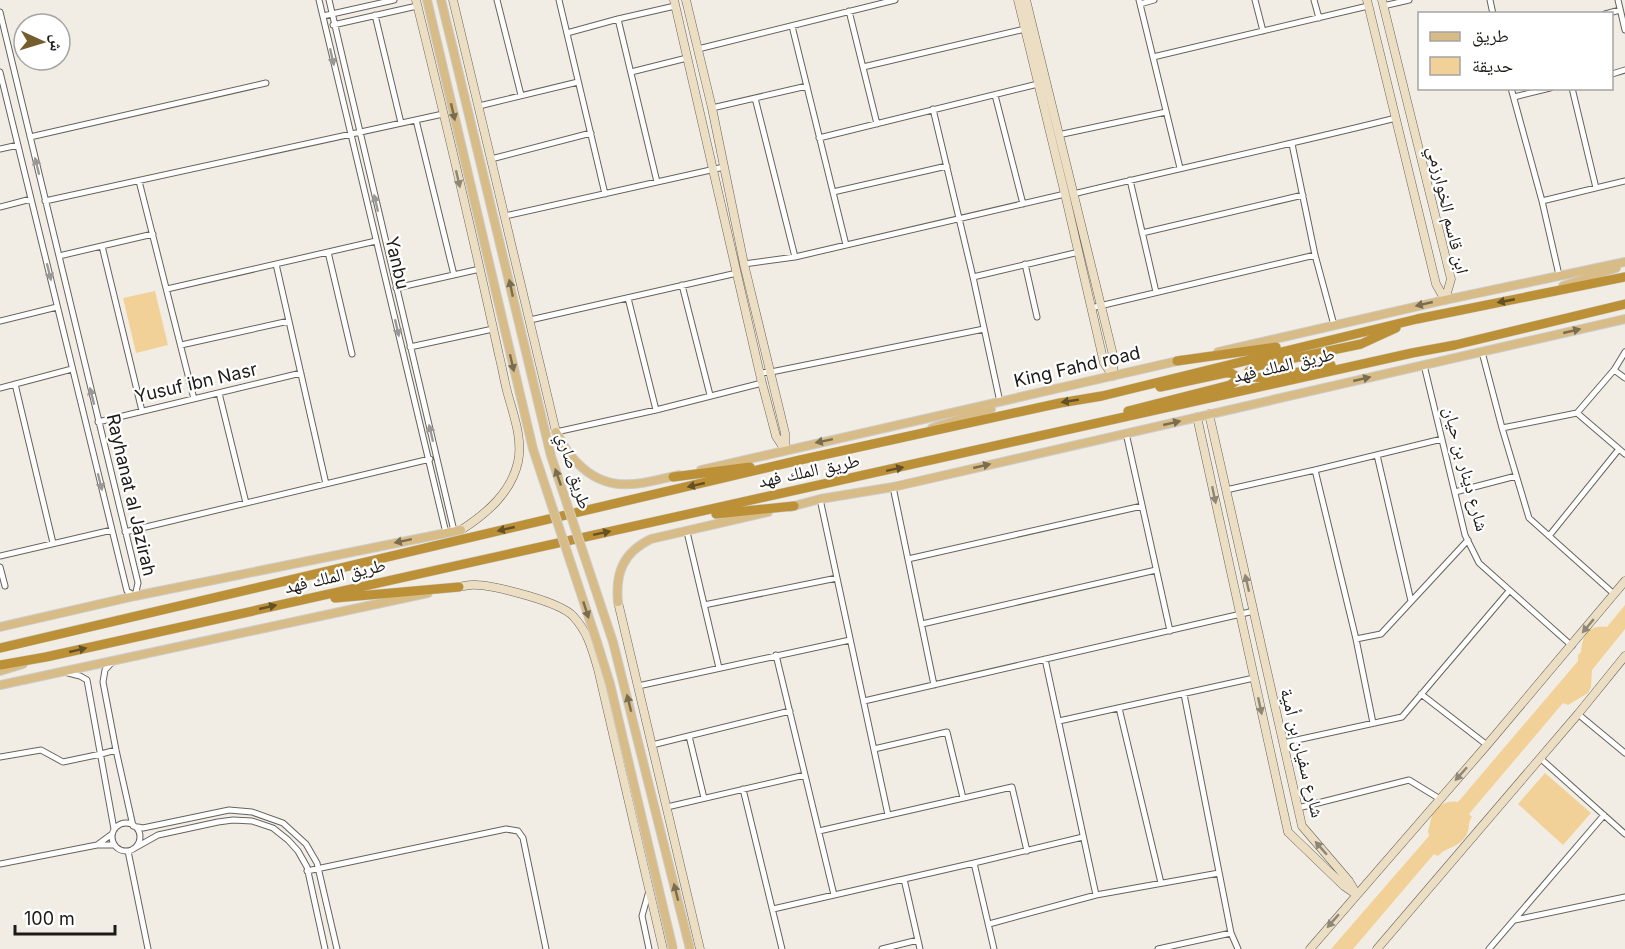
<svg xmlns="http://www.w3.org/2000/svg" width="1625" height="949" viewBox="0 0 1625 949" font-family="Inter,'Noto Naskh Arabic',sans-serif">
  <style>
    .park { fill: #f1d197 }
    .lines { fill: none; stroke-linecap: round; stroke-linejoin: round }
    .street-casing { stroke: #67635c; stroke-width: 7 }
    .secondary-casing { stroke: #67635c; stroke-width: 9 }
    .primary-casing { stroke: #cdcdcc; stroke-width: 10 }
    .highway-casing { stroke: #cdcdcc; stroke-width: 10 }
    .street { stroke: #fff; stroke-width: 5 }
    .secondary { stroke: #ebdec3; stroke-width: 8 }
    .primary { stroke: #d7bc87; stroke-width: 8 }
    .highway { stroke: #bc9037; stroke-width: 9 }
    .primary-bridge-casing { stroke: #cdcdcc; stroke-width: 10; stroke-linecap: butt }
    .primary-bridge { stroke: #d7bc87; stroke-width: 8 }
    .oneway { fill: #999897 }
    .oneway2 { fill: #7a6c4f }
    .oneway3 { fill: #8e8676 }
    .oneway4 { fill: #645025 }
    .labels { text-anchor: middle; stroke-width: 4.5; stroke-linejoin: round; paint-order: stroke }
    .street-label { font-size: 18px; fill: #1c1b17; stroke: #fff }
  </style>
  <rect width="100%" height="100%" fill="#f2ede4"/>
  <path class="park" d="M155,291L168,345L136,353L123,298Z
    M1625,605V629L1592,670L1591,687L1588,693L1568,705L1563,703L1469,814L1472,817C1467,824 1470,830 1466,836C1458,848 1446,847 1438,856L1434,854L1353,949H1331L1429,836L1428,831C1430,826 1430,821 1432,816C1437,805 1447,800 1458,802L1578,661V655L1581,652C1582,636 1589,624 1607,627Z
    M1545,773L1591,813L1563,845L1518,804Z"/>
  <g class="lines">
    <g class="street-casing">
      <path id="street" d="M319,0L446,533
        M329,0L454,531
        M497,0L521,95
        M559,0L605,194
        M1139,0L1180,168
        M1255,0L1263,31
        M1314,0L1319,18
        M1490,0L1493,14
        M1618,0L1625,30
        M1140,4L1154,0
        M1383,6L1409,0
        M849,11L877,124
        M0,12L138,583L135,596L127,591L0,72
        M1605,14L1620,10
        M375,15L401,123
        M323,16L394,0
        M618,19L657,182
        M333,25L417,6
        M792,26L846,245
        M567,33L618,19L675,6
        M698,49L895,0
        M1153,57L1368,6
        M863,67L1025,29
        M631,72L687,58
        M1612,74L1625,70
        M1511,88L1542,201L1559,275
        M1572,88L1596,188
        M995,95L1023,204
        M1514,97L1550,88
        M755,98L795,257
        M479,106L578,82
        M712,108L807,86
        M933,109L973,277L1000,402
        M416,120L454,275
        M1058,135L1166,112
        M30,137L266,83
        M819,138L1038,84
        M1292,144L1315,255L1334,325
        M0,149L18,145
        M491,159L591,133
        M1130,180L1156,292
        M139,181L194,399
        M833,192L947,166
        M1073,194C1180,168 1288,145 1396,118
        M45,201L443,114
        M1542,201L1625,181
        M0,207L31,199
        M505,216L724,167
        M1142,233L1303,195
        M102,246L142,411
        M328,252L352,354
        M59,256L153,234
        M276,264L326,484
        M744,264L795,257L1065,194
        M1025,264L1037,317
        M973,277L1079,252
        M682,285L710,395
        M396,288L480,269
        M167,289L376,241
        M628,298L656,410
        M1091,308L1315,255
        M530,320L737,273
        M0,321L57,307
        M181,345L289,321
        M410,347L493,329
        M1482,352L1502,428L1577,413L1614,370L1625,352
        M1424,365L1465,535L1479,563L1572,646
        M1614,370L1625,378
        M760,373L771,372L984,329
        M15,384L53,543
        M0,388L72,369
        M219,393L246,503
        M1577,413L1625,454
        M98,422L301,373
        M1502,428L1529,518L1614,594
        M556,432L656,410L762,383
        M1126,433L1170,631
        M1377,455L1411,601
        M1315,470L1356,639L1373,723
        M893,487L934,685
        M1226,490L1315,470L1442,439
        M1455,492L1516,476
        M820,499L888,815
        M125,532L430,459
        M687,532L719,668
        M1549,536L1619,449
        M0,556L112,530
        M908,559L1142,506
        M0,567L5,586
        M704,605L837,578
        M922,624L1156,570
        M1356,639L1381,634L1468,540
        M776,655L834,895
        M1045,659L1096,895
        M113,661L105,670L103,682L116,750L133,826L143,828L229,810L252,812L283,823L306,844L317,863L337,949
        M68,673L80,676L87,680L114,829
        M638,686L850,640
        M1184,694L1231,933L1238,949
        M1421,694L1487,745
        M864,701L1254,611
        M1119,708L1161,883
        M1578,714L1625,753
        M1059,721L1254,678
        M689,736L704,798
        M1283,743L1402,717L1509,591
        M652,745L790,711
        M874,749L947,732L963,798
        M0,757L41,750L63,762L101,754L116,750
        M1540,758L1625,834
        M743,789L782,949
        M667,807L805,775
        M1298,808L1409,780L1440,799
        M112 837a14 14 0 1 1 28 0a14 14 0 1 1-28 0Z
        M819,831L1012,787L1027,851
        M112,834L97,845H114
        M133,849L158,835L218,822L233,820L252,821L273,828L288,840L298,851L307,867L325,949
        M128,851L148,949
        M974,863L994,949
        M0,864L97,845
        M307,871L506,829L518,831L523,838L546,949
        M904,879L920,949
        M649,891L642,916L649,949
        M773,909L974,863L1083,837
        M1515,920L1625,897
        M989,924L1096,895L1219,873
        M882,949L918,940
        M1158,949L1231,933
        M1489,949L1604,815"/>
    </g>
    <g class="secondary-casing">
      <path id="secondary" d="M416,0C445,118 473,236 499,355C502,367 504,379 507,391C513,414 523,438 518,462C511,493 486,514 461,530
        M453,0L556,432
        M674,0L762,383L776,436L785,450
        M686,0L712,108L744,264L785,433V448
        M1018,0L1065,194L1104,363L1113,376
        M1026,0L1114,359L1113,374
        M1367,0L1436,284L1445,300
        M1382,0L1451,279L1445,300
        M1209,414L1302,826L1349,881L1356,893
        M1197,417L1288,832L1344,886L1357,895
        M459,587C464,586 471,584 477,585C497,586 560,602 573,616C588,632 592,649 598,669L663,949
        M618,602L700,949
        M1310,949L1487,745L1625,581
        M1377,949L1578,714L1625,656"/>
    </g>
    <g class="primary-casing">
      <path id="primary" d="M427,0L440,55
        M441,0L453,49
        M1563,286L1616,268
        M1218,352L1445,300L1625,262
        M932,428L991,409
        M556,432C561,440 565,449 571,456C604,496 636,485 679,475
        M701,470L1182,360
        M790,507L820,499L893,487L1625,319
        M618,602C615,572 624,552 651,539L768,512
        M0,627L135,596L461,530
        M0,671L23,664
        M0,685L428,593"/>
    </g>
    <g class="highway-casing">
      <path id="highway" d="M1177,361L1276,347
        M1331,365C1313,368 1265,382 1250,376L1249,371L1257,366L1361,344L1396,328
        M1128,411L1230,385L1236,381V376L1231,373H1225L1160,387
        M673,477L750,467
        M716,514L794,506
        M335,598L459,587
        M0,648L800,460L1060,403L1102,396L1417,319L1625,277
        M0,665L46,657L1412,353L1455,345L1625,304"/>
    </g>
    <use href="#street" class="street"/>
    <use href="#secondary" class="secondary"/>
    <use href="#primary" class="primary"/>
    <use href="#highway" class="highway"/>
    <g class="primary-bridge-casing">
      <path id="primary-bridge" d="M453,49L551,456L613,642L690,949
        M440,55L533,449L597,642L610,684L673,949"/>
    </g>
    <use href="#primary-bridge" class="primary-bridge"/>
  </g>
  <defs><path id="oneway-solid" d="M-6-.8H1V-3.2L6.5 0L1 3.2V.8H-6Z" transform="scale(1.5)"/></defs>
  <g class="oneway">
    <use href="#oneway-solid" transform="translate(332 57) rotate(77)"/>
    <use href="#oneway-solid" transform="translate(37 166) rotate(-104)"/>
    <use href="#oneway-solid" transform="translate(376 203) rotate(-103)"/>
    <use href="#oneway-solid" transform="translate(49 272) rotate(76)"/>
    <use href="#oneway-solid" transform="translate(397 328) rotate(77)"/>
    <use href="#oneway-solid" transform="translate(92 396) rotate(-104)"/>
    <use href="#oneway-solid" transform="translate(431 433) rotate(-103)"/>
    <use href="#oneway-solid" transform="translate(100 482) rotate(76)"/>
  </g>
  <g class="oneway2">
    <use href="#oneway-solid" transform="translate(453 112) rotate(77)"/>
    <use href="#oneway-solid" transform="translate(511 288) rotate(-102)"/>
    <use href="#oneway-solid" transform="translate(1424 304) rotate(167)"/>
    <use href="#oneway-solid" transform="translate(1572 331) rotate(-13)"/>
    <use href="#oneway-solid" transform="translate(512 363) rotate(77)"/>
    <use href="#oneway-solid" transform="translate(1362 379) rotate(-13)"/>
    <use href="#oneway-solid" transform="translate(1172 423) rotate(-13)"/>
    <use href="#oneway-solid" transform="translate(824 441) rotate(168)"/>
    <use href="#oneway-solid" transform="translate(982 466) rotate(-13)"/>
    <use href="#oneway-solid" transform="translate(558 477) rotate(-109)"/>
    <use href="#oneway-solid" transform="translate(403 541) rotate(168)"/>
    <use href="#oneway-solid" transform="translate(586 610) rotate(72)"/>
    <use href="#oneway-solid" transform="translate(629 703) rotate(-104)"/>
    <use href="#oneway-solid" transform="translate(676 892) rotate(-104)"/>
  </g>
  <g class="oneway3">
    <use href="#oneway-solid" transform="translate(458 179) rotate(77)"/>
    <use href="#oneway-solid" transform="translate(1214 495) rotate(78)"/>
    <use href="#oneway-solid" transform="translate(1247 583) rotate(-103)"/>
    <use href="#oneway-solid" transform="translate(1588 626) rotate(130)"/>
    <use href="#oneway-solid" transform="translate(1260 706) rotate(78)"/>
    <use href="#oneway-solid" transform="translate(1461 774) rotate(132)"/>
    <use href="#oneway-solid" transform="translate(1321 848) rotate(-131)"/>
    <use href="#oneway-solid" transform="translate(1333 921) rotate(131)"/>
  </g>
  <g class="oneway4">
    <use href="#oneway-solid" transform="translate(1506 301) rotate(169)"/>
    <use href="#oneway-solid" transform="translate(1070 401) rotate(171)"/>
    <use href="#oneway-solid" transform="translate(895 469) rotate(-12)"/>
    <use href="#oneway-solid" transform="translate(696 485) rotate(167)"/>
    <use href="#oneway-solid" transform="translate(506 529) rotate(167)"/>
    <use href="#oneway-solid" transform="translate(602 533) rotate(-12)"/>
    <use href="#oneway-solid" transform="translate(268 607) rotate(-13)"/>
    <use href="#oneway-solid" transform="translate(78 650) rotate(-13)"/>
  </g>
  <g class="labels">
    <g class="street-label">
      <text transform="translate(1448 210) rotate(77)" y="6">ابن قاسم الخوارزمي</text>
      <text transform="translate(397 263) rotate(77)" y="6">Yanbu</text>
      <text transform="translate(1284 365) rotate(-13)" y="6">طريق الملك فهد</text>
      <text transform="translate(1077 367) rotate(-13)" y="6">King Fahd road</text>
      <text transform="translate(196 383) rotate(-13)" y="6">Yusuf ibn Nasr</text>
      <text transform="translate(1466 469) rotate(75)" y="6">شارع دينار بن حيان</text>
      <text transform="translate(574 471) rotate(73)" y="6">طريق صاري</text>
      <text transform="translate(809 471) rotate(-12)" y="6">طريق الملك فهد</text>
      <text transform="translate(131 495) rotate(77)" y="6">Rayhanat al Jazirah</text>
      <text transform="translate(335 576) rotate(-13)" y="6">طريق الملك فهد</text>
      <text transform="translate(1302 753) rotate(76)" y="6">شارع سفيان بن أمية</text>
    </g>
  </g>
  <rect x="1418" y="12" width="195" height="78" fill="#ffffff" stroke="#a4a4a2" stroke-width="1.5"/>
  <rect x="1430" y="32" width="30" height="9" fill="#d7bc87" stroke="#a4a4a2" stroke-width="1.5"/>
  <text x="1472" y="42" font-size="18" fill="#1c1b17">طريق</text>
  <rect x="1430" y="57" width="30" height="18" fill="#f1d197" stroke="#a4a4a2" stroke-width="1.5"/>
  <text x="1472" y="72" font-size="18" fill="#1c1b17">حديقة</text>
  <g transform="translate(42 42) rotate(94)"><circle r="28" fill="#ffffff" stroke="#a4a4a2" stroke-width="1.5"/>
  <path d="M0-4.5L10 22L0 15L-10 22Z" fill="#765d2e"/>
  <text y="-9" font-size="16" font-weight="bold" text-anchor="middle" fill="#1c1b17">ش</text>
  </g>
  <path d="M15 925v9h100v-9" fill="none" stroke="#1c1b17" stroke-width="3"/>
  <text x="24" y="925" font-size="18" fill="#1c1b17" stroke="#ffffff" stroke-width="4.5" paint-order="stroke">100 m</text>
</svg>
